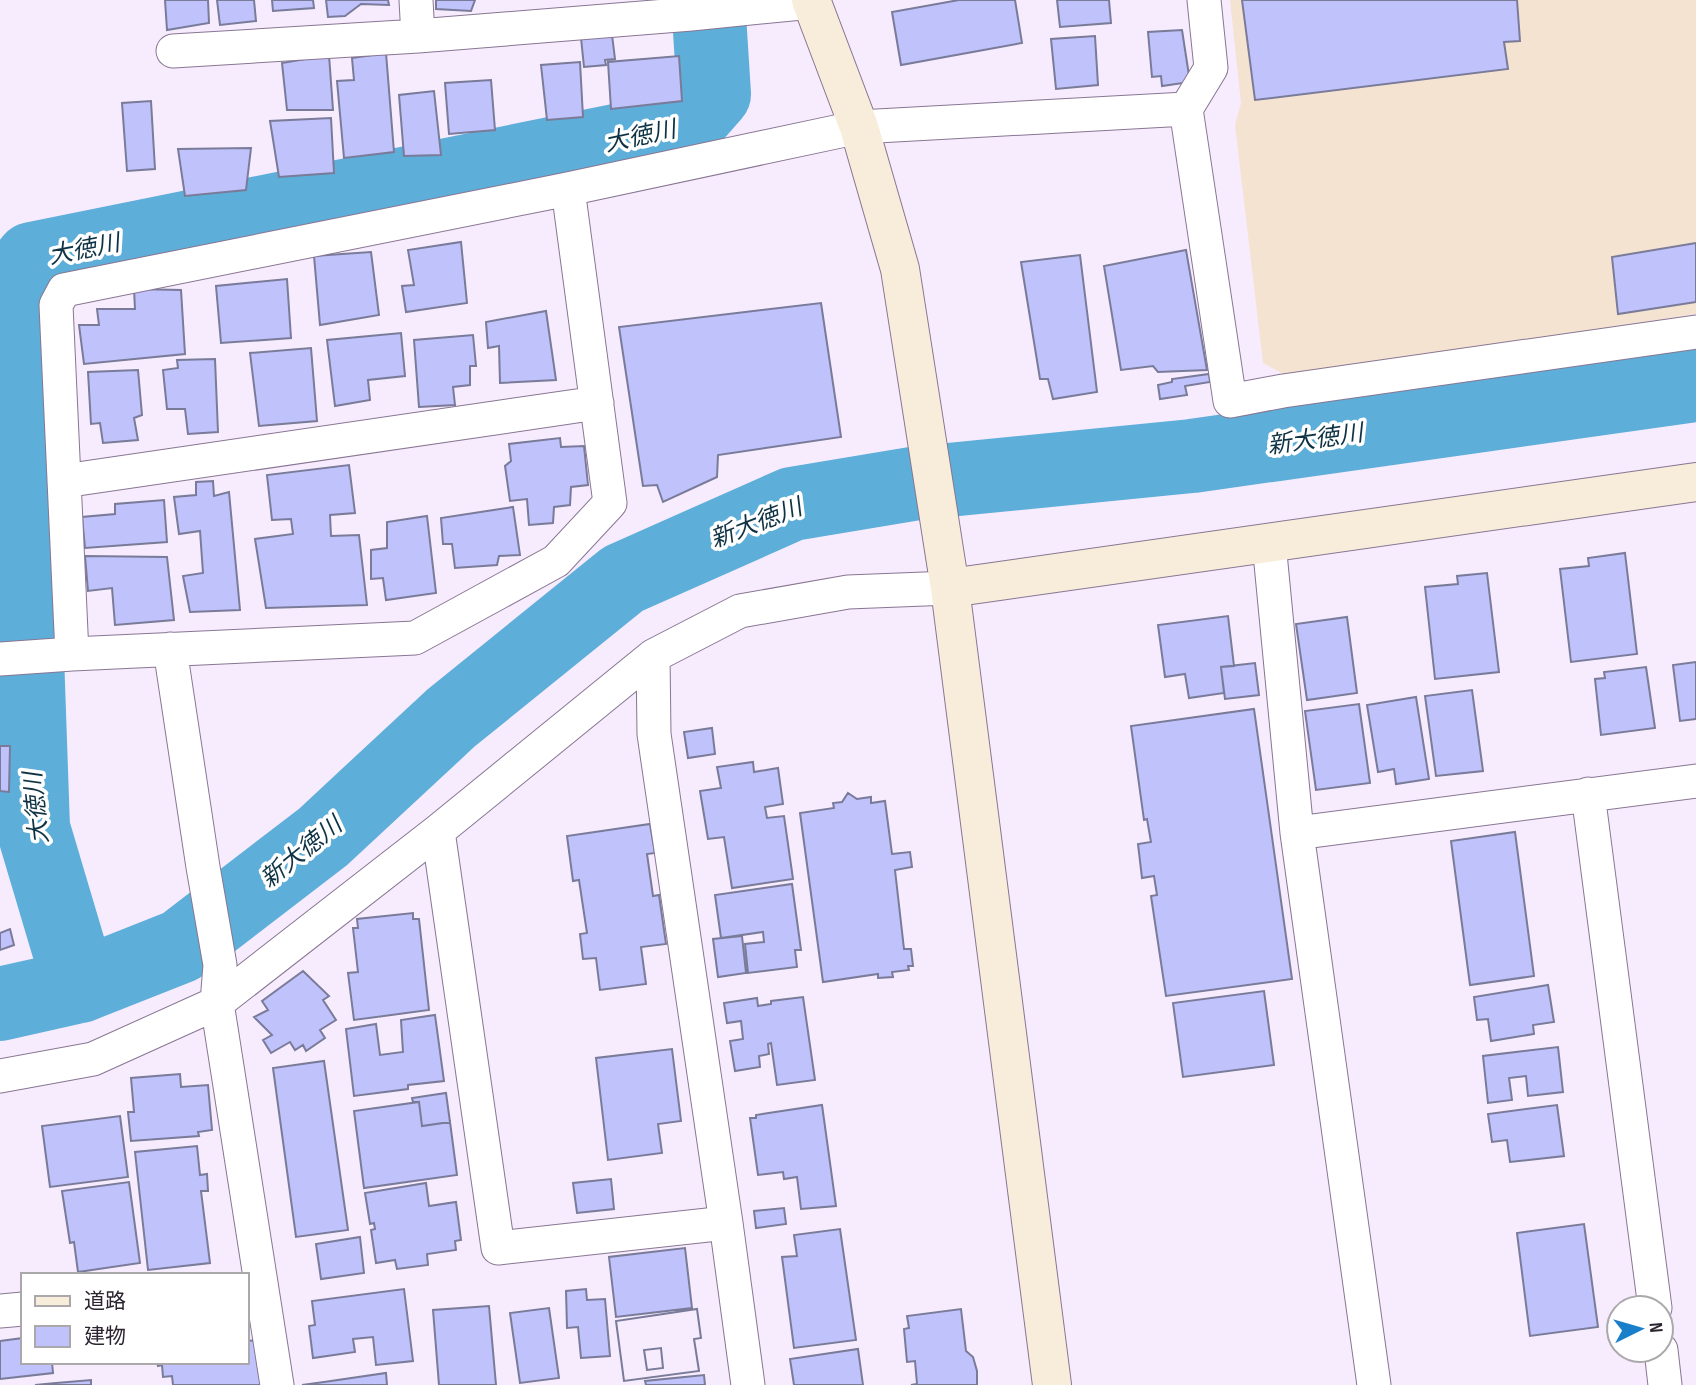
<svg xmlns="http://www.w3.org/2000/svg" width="1696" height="1385" viewBox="0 0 1696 1385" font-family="'Sofia Sans Condensed','Noto Sans JP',sans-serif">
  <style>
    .education { fill: #f5e3d2 }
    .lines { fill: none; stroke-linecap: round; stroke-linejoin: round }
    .river { stroke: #5daed9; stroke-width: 74 }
    .building { fill: #c0c2fc; stroke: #797b99; stroke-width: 2; fill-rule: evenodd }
    .street-casing { stroke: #887692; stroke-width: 35 }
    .secondary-casing { stroke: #887692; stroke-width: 40 }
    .street { stroke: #fff; stroke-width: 33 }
    .secondary { stroke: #f8edda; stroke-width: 38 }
    .labels { text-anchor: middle; stroke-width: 7; stroke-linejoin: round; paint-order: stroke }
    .water-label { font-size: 24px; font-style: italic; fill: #0f3345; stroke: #fff }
  </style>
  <rect width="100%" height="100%" fill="#f7ebfe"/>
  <path class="education" d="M1230,0H1696V314L1289,377L1263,363L1235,125L1241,103Z"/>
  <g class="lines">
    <path class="river" d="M80,986L33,828L14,281L32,259L685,127L714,94L708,0
      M0,1004L80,986L181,946L323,837L451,718L623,579L792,504L918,483L1192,456L1696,385"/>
  </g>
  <path class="building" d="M165,0H208L209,23L167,30Z
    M217,0H254L256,21L220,25Z
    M272,0H313L314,8L273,11Z
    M326,0H388L389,5L361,4L345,16L328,17Z
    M436,0H475L471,11L436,9Z
    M959,0H1015L1022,43L901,65L892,12Z
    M1057,0H1109L1111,23L1060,27Z
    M1242,0H1517L1520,41L1504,42L1508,69L1255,100Z
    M1182,30L1190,82L1162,86L1161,76L1152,77L1148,32Z
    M612,35L615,59L605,60L606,65L584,67L581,38Z
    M1095,36L1098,85L1056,89L1051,39Z
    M386,53L394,152L344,158L337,81L354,80L352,58Z
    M329,55L333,110H287L282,63Z
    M679,56L682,101L611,109L608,62Z
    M580,62L583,117L547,120L541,65Z
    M491,80L495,130L449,134L445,83Z
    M434,91L441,155L404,156L399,95Z
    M151,101L155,169L127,171L122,103Z
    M331,118L334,173L279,177L270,121Z
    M251,148L246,190L185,196L178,149Z
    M461,242L467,303L406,312L402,286L414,285L408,250Z
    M1696,243V302L1618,314L1612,257Z
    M1186,250L1207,370L1158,372L1153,366L1121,370L1104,266Z
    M371,252L379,315L320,325L314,256Z
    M1080,255L1097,392L1053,399L1048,379H1040L1021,262Z
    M287,279L291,338L221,343L216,286Z
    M134,289L181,290L185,354L84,364L79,325H99L97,309H135Z
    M821,303L841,437L718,455L717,477L663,502L657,485L643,486L619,327Z
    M546,311L556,380L500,383L499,346L488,348L486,322Z
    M401,333L405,376L368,380L370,400L335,406L327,340Z
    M473,335L476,366H470V385L453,387L455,405L419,407L414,340Z
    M311,348L317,421L259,426L250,353Z
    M215,359L218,432L188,434L185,409H167L163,370L178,368L177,360Z
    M138,370L142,415L134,418L138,440L103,443L100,423L91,424L88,372Z
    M1209,374L1210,382L1185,386L1187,395L1160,399L1158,385L1172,382V379Z
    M560,438L561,447L584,446L588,485L571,487L570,505L554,507L553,523L529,525L527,499L510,501L505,466L511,461L509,444Z
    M349,465L355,513L330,515L331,536L359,535L367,605L266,608L255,539L293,534L291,519L272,520L267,475Z
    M213,481L214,496L229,492L240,610L190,612L183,576L203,573L200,531L179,534L174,497L196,495V482Z
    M164,500L167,542L85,548L82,517L115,514V504Z
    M513,507L520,555L499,556L497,565L455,568L452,544H443L441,518Z
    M427,516L436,593L386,600L383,578L371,579V550L387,548V522Z
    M1625,553L1637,654L1571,662L1560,569L1589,566L1588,558Z
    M85,556L167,557L174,620L115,625L112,588L88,591Z
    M1487,573L1499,672L1435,679L1425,587L1458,584L1457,576Z
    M1228,616L1234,666L1221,667L1224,693L1189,698L1185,674L1165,677L1158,625Z
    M1347,617L1357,693L1307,700L1296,624Z
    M1696,662V719L1680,721L1673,665Z
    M1255,663L1259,695L1225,699L1221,667Z
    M1646,667L1655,728L1601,735L1595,679L1605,678L1604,672Z
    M1472,690L1483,771L1436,776L1425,696Z
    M1416,697L1429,779L1396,784L1394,769L1378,772L1367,705Z
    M1359,704L1370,783L1316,790L1305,711Z
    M1254,709L1292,979L1166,996L1151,896L1157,895L1154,876L1142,878L1138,844L1151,842L1147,819L1144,820L1131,726Z
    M712,728L715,754L688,758L684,732Z
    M0,746H10L9,792L0,791Z
    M753,762L754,772L778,768L783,804L765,807L767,818L784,816L793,879L732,888L724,837L708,839L700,791L721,788L717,767Z
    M848,793L857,799L871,797V803L885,801L892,854L910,852L912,867L895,870L904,949H911L913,966H908L909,970L892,972L893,977L878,978V974L823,982L800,813L834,808L833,803L842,802Z
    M650,824L655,853L647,854L653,896L659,895L666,944L641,947L646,984L600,990L596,958L583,959L580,934L587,933L579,880L573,881L567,836Z
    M1515,832L1534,976L1470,985L1451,841Z
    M792,884L801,950H795L797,967L748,973L745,944L764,942L763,932L721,938L715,895Z
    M413,913V919H419L429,1010L354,1020L348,973L358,972L353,928H358L357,919Z
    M10,929L14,945L0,950V933Z
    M742,936L746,973L718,977L713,939Z
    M303,971L329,996L323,1000L336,1020L320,1030L325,1038L306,1051L303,1045L295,1050L290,1042L271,1053L263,1040L272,1035L254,1017L268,1010L262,1001Z
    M1548,985L1554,1022L1533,1025L1534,1034L1491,1041L1488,1019L1477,1020L1474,997Z
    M1264,991L1274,1065L1183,1077L1173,1003Z
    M803,997L815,1080L777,1085L771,1043L768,1044L769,1054L759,1056L760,1067L735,1071L730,1041L743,1039L741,1021L727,1023L724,1003L757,998L758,1006L771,1004V1001Z
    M435,1015L444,1081L408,1085V1089L354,1096L346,1029L376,1024L380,1055L403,1052L401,1020Z
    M1558,1047L1563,1092L1528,1096L1526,1076L1509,1078L1512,1100L1488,1103L1483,1056Z
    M672,1049L681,1121L658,1124L662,1153L608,1160L596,1058Z
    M324,1061L348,1230L296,1237L273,1068Z
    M180,1074L181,1087L208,1085L212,1130L198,1132L199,1136L131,1141L128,1112H134L131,1078Z
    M446,1093L450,1122L422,1126L419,1102H413L412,1098Z
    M419,1102L422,1126L450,1122L457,1175L364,1188L354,1111Z
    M822,1105L836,1206L801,1209L797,1177L784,1179L783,1172L758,1175L750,1118H756V1115Z
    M1557,1105L1564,1156L1510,1162L1507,1140L1492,1142L1488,1114Z
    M120,1116L128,1177L50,1187L42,1126Z
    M197,1146L200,1175L207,1174L208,1191H201L210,1263L148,1270L135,1152Z
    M611,1179L614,1209L577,1213L573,1183Z
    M129,1182L140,1263L78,1272L74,1242L70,1243L62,1191Z
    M426,1183L429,1206L456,1202L461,1240L455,1241L456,1250L427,1254L428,1265L397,1269L395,1260L376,1263L371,1230L375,1229L374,1223L370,1224L365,1193Z
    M784,1208L786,1224L756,1228L754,1211Z
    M1584,1224L1598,1327L1530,1336L1517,1233Z
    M840,1229L856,1340L794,1348L782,1257L797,1256L794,1235Z
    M360,1237L364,1273L321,1279L316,1244Z
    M685,1248L692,1308L616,1317L609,1257Z
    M404,1289L413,1361L376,1365L373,1337L353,1339L355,1352L313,1358L309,1326L315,1325L312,1301Z
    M586,1289L587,1300L605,1299L610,1356L581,1358L578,1327L567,1328L566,1291Z
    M489,1306L496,1385H439L433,1310Z
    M549,1308L559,1378L520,1383L510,1313Z
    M697,1309L701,1338L694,1339L699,1371L624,1381L616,1321ZM661,1348L663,1368L647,1370L644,1350Z
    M697,1309L701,1338L694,1339L699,1371L624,1381L616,1321Z
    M961,1309L966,1351L973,1357L977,1371V1385H911L917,1384L915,1361L907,1362L904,1329L909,1328L907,1316Z
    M23,1338V1362H52L53,1373L0,1379V1341Z
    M258,1340L264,1385H173L172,1376L163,1377L162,1365L158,1366L157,1362H247V1341Z
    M661,1348L663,1368L647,1370L644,1350Z
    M858,1349L863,1385H794L790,1359Z
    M386,1373L387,1385H302L324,1382Z
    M704,1375L705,1385H646L645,1381Z
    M91,1380V1385H35L56,1383Z"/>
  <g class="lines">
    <g class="street-casing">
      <path id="street" d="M416,0L418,36L691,14L812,2
        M173,51L418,36
        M1186,109L1211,68L1204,0
        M64,481L597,403
        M1269,543L1297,833L1374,1385
        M170,649L203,867L220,965L217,1003L438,831L653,656
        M72,654L56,305L64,290L568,189L859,127L1186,109L1230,401L1283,391L1696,332
        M0,659L72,654L415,638L556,561L610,503L568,189
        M1588,794L1655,1308
        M438,831L498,1248L726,1223
        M1297,833L1696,781
        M0,1076L93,1059L217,1003L277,1385
        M0,1311L23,1309
        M1661,1350L1665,1385
        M748,1385L726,1223L654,734L653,656L740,611L848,592L950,588"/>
    </g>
    <g class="secondary-casing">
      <path id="secondary" d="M811,0L859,127L900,269L950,588L1052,1385
        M950,588L1696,482"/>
    </g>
    <use href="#street" class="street"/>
    <use href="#secondary" class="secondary"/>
  </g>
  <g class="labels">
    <g class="water-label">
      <text transform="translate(640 136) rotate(-12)" y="8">大徳川</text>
      <text transform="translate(84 249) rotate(-11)" y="8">大徳川</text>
      <text transform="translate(1315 439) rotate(-8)" y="8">新大徳川</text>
      <text transform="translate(756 523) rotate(-21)" y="8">新大徳川</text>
      <text transform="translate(36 808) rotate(-96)" y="8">大徳川</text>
      <text transform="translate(301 852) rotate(-39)" y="8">新大徳川</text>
    </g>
  </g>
  <rect x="21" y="1273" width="228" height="91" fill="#ffffff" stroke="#aba8ac" stroke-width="2"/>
  <rect x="35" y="1296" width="35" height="10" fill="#f8edda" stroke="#aba8ac" stroke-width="2"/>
  <text x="84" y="1308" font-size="21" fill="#2c2530">道路</text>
  <rect x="35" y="1326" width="35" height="21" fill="#c0c2fc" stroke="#aba8ac" stroke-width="2"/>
  <text x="84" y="1343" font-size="21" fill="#2c2530">建物</text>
  <g transform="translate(1640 1329) rotate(85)"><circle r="33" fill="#ffffff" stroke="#aba8ac" stroke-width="2"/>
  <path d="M0-5L12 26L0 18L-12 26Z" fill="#1a7fca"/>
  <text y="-10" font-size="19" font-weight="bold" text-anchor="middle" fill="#2c2530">N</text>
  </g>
</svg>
